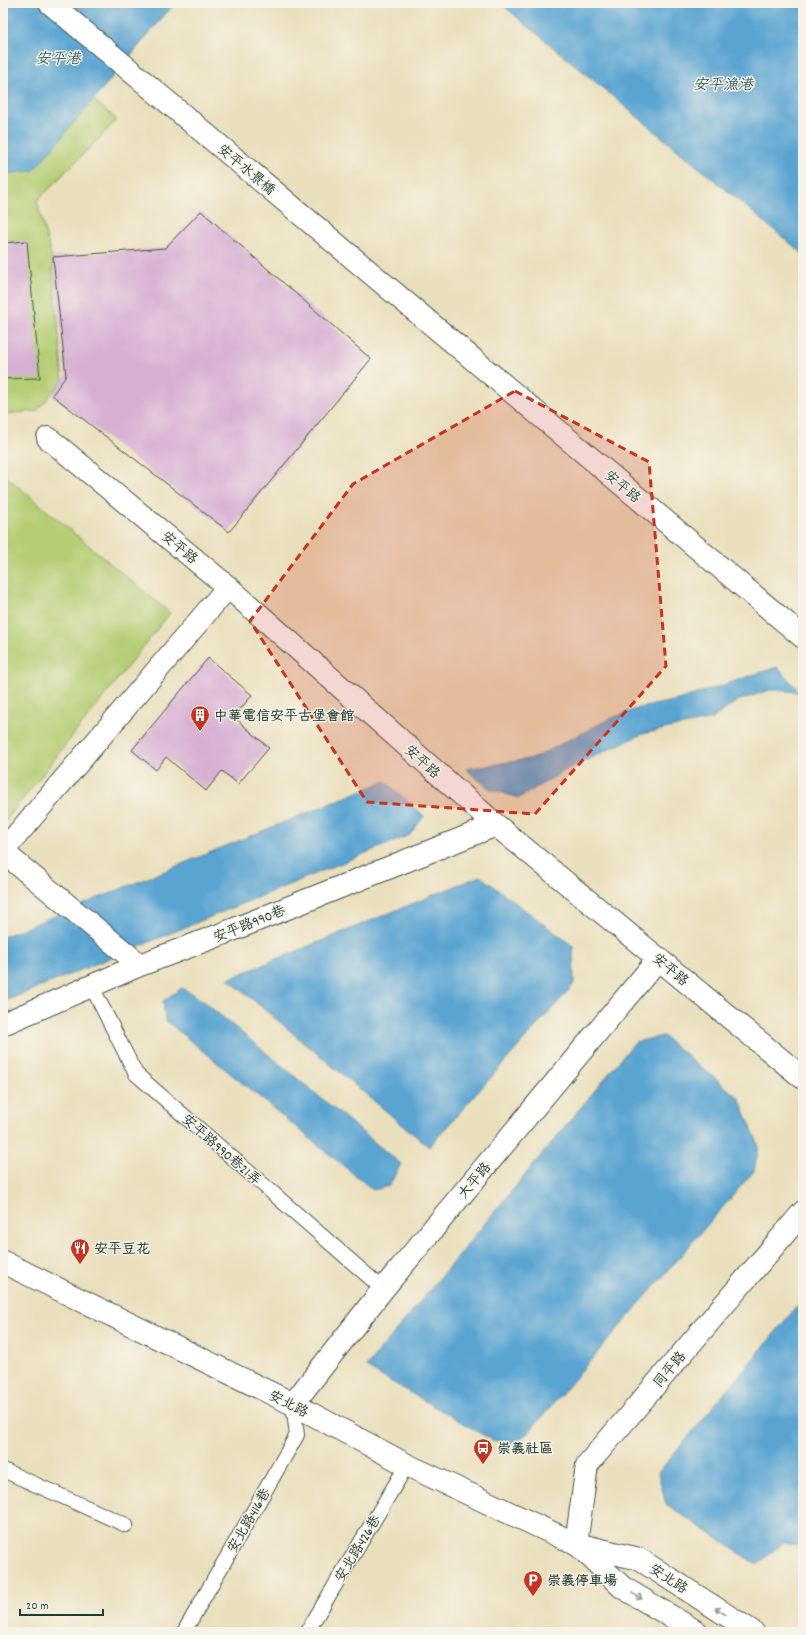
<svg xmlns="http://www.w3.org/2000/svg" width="806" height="1635" viewBox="0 0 806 1635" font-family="Dekko,'LXGW WenKai TC',sans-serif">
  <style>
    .green { fill: #b5cd73; stroke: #6a8554 }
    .water { fill: #5aa4d2; stroke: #3c7083 }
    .building { fill: #d7afd3 }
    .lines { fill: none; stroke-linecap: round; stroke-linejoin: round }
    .lane-casing { stroke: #3d5548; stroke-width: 16 }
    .street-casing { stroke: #3d5548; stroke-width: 24 }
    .secondary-casing { stroke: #3d5548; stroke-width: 24 }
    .lane { stroke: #fff; stroke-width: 14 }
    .street { stroke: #fff; stroke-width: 22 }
    .secondary { stroke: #fff; stroke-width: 22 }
    .oneway { stroke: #8f9e9a }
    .marked { fill: #c8321e; fill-opacity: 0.2; stroke: #c8321e; stroke-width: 3; stroke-dasharray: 8 5; stroke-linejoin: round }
    .labels { text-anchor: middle; stroke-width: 3; stroke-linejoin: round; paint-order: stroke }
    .street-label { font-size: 14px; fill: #1f3d34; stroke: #f7f3e8 }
    .poi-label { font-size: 14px; font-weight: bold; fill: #1f3d34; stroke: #f7f3e8; text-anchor: start }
    .water-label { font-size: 15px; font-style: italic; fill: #315c63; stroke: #f7f3e8 }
  </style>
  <rect width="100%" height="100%" fill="#f7f3e8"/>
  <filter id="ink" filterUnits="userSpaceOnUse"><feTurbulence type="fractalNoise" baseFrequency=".025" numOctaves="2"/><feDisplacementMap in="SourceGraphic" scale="8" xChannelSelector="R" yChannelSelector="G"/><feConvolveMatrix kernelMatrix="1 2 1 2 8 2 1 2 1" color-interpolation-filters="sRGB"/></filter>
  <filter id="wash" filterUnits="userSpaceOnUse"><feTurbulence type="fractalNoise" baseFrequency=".012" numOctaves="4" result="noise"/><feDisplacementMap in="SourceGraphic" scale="16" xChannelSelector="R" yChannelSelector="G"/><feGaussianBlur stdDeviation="0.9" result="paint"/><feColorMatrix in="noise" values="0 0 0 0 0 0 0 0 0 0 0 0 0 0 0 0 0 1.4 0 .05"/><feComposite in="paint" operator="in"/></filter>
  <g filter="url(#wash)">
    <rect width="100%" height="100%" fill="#eadfbc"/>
    <path class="green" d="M3,21L117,120L37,201L52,259L63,380L37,411L3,414Z
      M3,474L170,613L3,824Z"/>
    <path class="water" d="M3,3H175L33,171L3,174Z
      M500,3H803V254Z
      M777,667L800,692L770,690L737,701L712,719L642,734L571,767L519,798L490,789L466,769L534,758L609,719L639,708L678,700Z
      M385,781L424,816L410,835L3,1002V937Z
      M480,876L573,946L574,984L429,1147L228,979Z
      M182,988L202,1000L401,1164L389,1186L373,1190L165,1020L163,1001Z
      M663,1036L739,1098L759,1146L754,1171L528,1433L515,1443L492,1440L366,1367L635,1042Z
      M803,1299V1546L783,1543L757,1565L666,1504L658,1473Z"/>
    <g id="blocks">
      <path class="building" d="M201,211L371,359L229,532L52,395L66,376L53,257L165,248Z
        M27,241L40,378L3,379V243Z
        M208,658L252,695L234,717L269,748L238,784L222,771L206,791L166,757L156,770L132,750Z"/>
    </g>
  </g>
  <g filter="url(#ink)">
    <use href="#blocks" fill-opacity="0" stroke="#3d5548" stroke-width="1"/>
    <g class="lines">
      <g class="lane-casing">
        <path id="lane" d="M92,987L136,1074L383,1289
          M3,1470L126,1525
          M184,1632L297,1435L293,1404
          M307,1632L407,1465"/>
      </g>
      <g class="street-casing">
        <path id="street" d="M48,438L228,587L496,825L803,1078
          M3,851L228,587
          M3,852L140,965
          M3,1024L140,965L222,934L496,825
          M293,1404L383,1289L659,958
          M576,1544L587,1465L803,1212"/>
      </g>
      <g class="secondary-casing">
        <path id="secondary" d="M50,3L803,637
          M3,1262L293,1404L407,1465L576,1544L639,1559L753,1632
          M577,1544L622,1587L697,1632"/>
      </g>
      <use href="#lane" class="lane"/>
      <use href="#street" class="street"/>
      <use href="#secondary" class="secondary"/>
    </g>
    <defs><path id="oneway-shaft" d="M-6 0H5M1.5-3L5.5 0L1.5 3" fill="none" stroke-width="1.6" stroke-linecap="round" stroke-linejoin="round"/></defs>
    <g class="oneway">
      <use href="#oneway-shaft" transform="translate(637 1596) rotate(31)"/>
      <use href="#oneway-shaft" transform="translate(720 1611) rotate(-147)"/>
    </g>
  </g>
  <path class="marked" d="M515,391L649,462L666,666L535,814L367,802L250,621L353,484Z"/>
  <defs>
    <g id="building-pin" transform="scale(1)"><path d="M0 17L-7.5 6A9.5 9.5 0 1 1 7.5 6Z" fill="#c8321e" stroke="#f7f3e8"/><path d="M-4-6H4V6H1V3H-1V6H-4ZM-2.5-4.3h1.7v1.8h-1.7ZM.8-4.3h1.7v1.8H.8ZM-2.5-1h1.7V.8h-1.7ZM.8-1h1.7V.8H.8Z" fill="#fff"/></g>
    <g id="restaurant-pin" transform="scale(1)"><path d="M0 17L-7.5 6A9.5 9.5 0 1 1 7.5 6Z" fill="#c8321e" stroke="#f7f3e8"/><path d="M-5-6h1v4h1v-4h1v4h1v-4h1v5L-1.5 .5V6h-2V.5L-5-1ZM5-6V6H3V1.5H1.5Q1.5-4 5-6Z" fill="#fff"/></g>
    <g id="bus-pin" transform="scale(1)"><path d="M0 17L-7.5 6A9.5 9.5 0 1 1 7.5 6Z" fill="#c8321e" stroke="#f7f3e8"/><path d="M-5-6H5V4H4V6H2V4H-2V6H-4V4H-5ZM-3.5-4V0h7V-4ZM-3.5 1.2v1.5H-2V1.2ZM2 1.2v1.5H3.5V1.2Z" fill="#fff"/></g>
    <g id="parking-pin" transform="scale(1)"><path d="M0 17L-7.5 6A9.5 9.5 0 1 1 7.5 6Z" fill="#c8321e" stroke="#f7f3e8"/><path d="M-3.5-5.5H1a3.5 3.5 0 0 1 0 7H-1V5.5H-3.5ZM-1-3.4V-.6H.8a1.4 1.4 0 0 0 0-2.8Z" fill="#fff"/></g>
  </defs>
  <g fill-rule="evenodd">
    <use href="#building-pin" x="200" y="715"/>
    <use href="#restaurant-pin" x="80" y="1248"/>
    <use href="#bus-pin" x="483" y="1448"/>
    <use href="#parking-pin" x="533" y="1580"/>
  </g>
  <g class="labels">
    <g class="street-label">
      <text transform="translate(247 169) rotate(40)" y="5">安平水景橋</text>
      <text transform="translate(623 486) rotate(40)" y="5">安平路</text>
      <text transform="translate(180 547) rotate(40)" y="5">安平路</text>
      <text transform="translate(423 761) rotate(42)" y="5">安平路</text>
      <text transform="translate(249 923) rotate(-22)" y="5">安平路990巷</text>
      <text transform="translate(671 969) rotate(40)" y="5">安平路</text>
      <text transform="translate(222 1149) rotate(41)" y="5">安平路990巷21弄</text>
      <text transform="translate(474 1180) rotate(-50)" y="5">大平路</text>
      <text transform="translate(669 1369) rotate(-50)" y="5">同平路</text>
      <text transform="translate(289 1403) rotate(27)" y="5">安北路</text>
      <text transform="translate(248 1520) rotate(-60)" y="5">安北路416巷</text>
      <text transform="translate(357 1548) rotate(-59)" y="5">安北路426巷</text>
      <text transform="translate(669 1578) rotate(33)" y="5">安北路</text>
    </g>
    <g class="poi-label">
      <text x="214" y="720">中華電信安平古堡會館</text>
      <text x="94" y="1253">安平豆花</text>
      <text x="497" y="1453">崇義社區</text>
      <text x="547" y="1585">崇義停車場</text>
    </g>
    <g class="water-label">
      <text x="58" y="63">安平港</text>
      <text x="723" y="89">安平漁港</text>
    </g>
  </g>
  <rect width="806" height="1635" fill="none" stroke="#f7f3e8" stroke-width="16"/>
  <path d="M20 1609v6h83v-6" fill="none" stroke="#1f3d34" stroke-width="2"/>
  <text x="26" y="1609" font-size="12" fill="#1f3d34" stroke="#f7f3e8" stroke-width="3" paint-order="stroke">20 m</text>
</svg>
